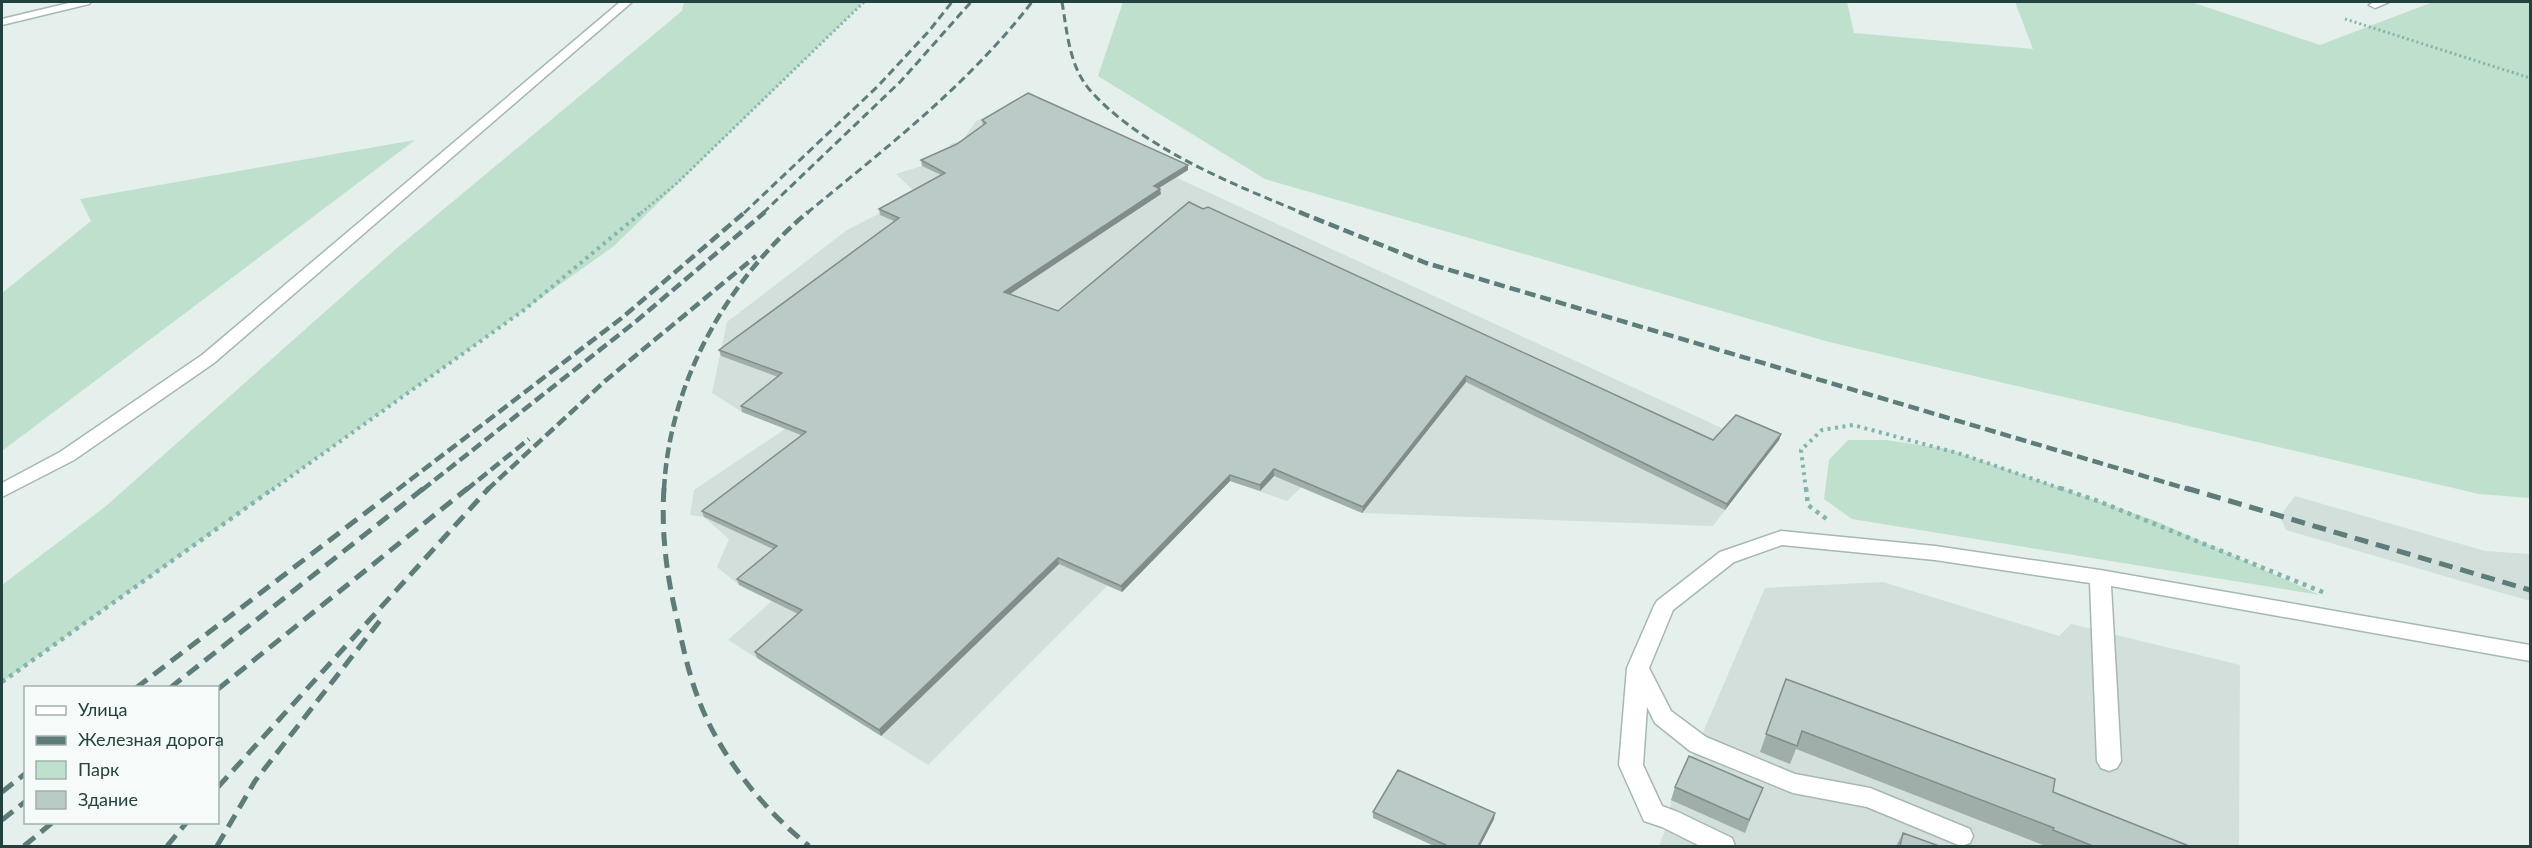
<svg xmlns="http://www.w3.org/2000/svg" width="2532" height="848" viewBox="0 0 2532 848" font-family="Lato,sans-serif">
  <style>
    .built { fill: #d3dfdb }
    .green { fill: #bee0cd }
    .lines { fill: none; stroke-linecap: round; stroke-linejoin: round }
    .minor-casing { stroke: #a7b7b5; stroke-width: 3 }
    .path-far2 { stroke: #85b3ad; stroke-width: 3; stroke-dasharray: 2 3; stroke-linecap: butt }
    .path-far1 { stroke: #85b3ad; stroke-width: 4; stroke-dasharray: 3 4.5; stroke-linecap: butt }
    .path { stroke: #85b3ad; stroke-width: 4.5; stroke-dasharray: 4 5; stroke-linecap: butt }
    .minor { fill: #fff; fill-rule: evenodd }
    .rail-far2 { stroke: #5e7c7a; stroke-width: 3; stroke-dasharray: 8 4.5; stroke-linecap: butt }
    .rail-far1 { stroke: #5e7c7a; stroke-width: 4.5; stroke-dasharray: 11 5; stroke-linecap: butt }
    .rail { stroke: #5e7c7a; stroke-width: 5; stroke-dasharray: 14 8; stroke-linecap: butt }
    .wall { fill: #a0aeaa }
    .shaded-wall { fill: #828d8b }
    .building { fill: #bacac6; stroke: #828d8b; stroke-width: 1.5 }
  </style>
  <rect width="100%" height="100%" fill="#e5efec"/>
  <path class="built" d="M1029,98L1188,170L1177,178L1726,430L1734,421L1779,440L1713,526L1362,513L1302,487L1287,501L1230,481L1122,592L1107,586L928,765L728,640L772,601L739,585L717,567L729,539L704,517L690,515L694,490L785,429L742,412L712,393L727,322L847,230L917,194L896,174L922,166L952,151L950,144L963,140L976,121Z
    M2295,496L2485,551L2530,554V601L2286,530L2280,516Z
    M1883,582L2059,636L2071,624L2240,665L2239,846H1659L1669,820L1671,800L1698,744L1765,588Z"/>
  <path class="green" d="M684,2H864L614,246L2,682V585L106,506L397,248L682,11Z
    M1123,2H1847L1854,33L2033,49L2015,2H2191L2320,45L2433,2H2530V498L2479,494L1829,342L1265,179L1098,76Z
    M415,140L2,451V293L91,221L80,199Z
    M1848,440H1886L1947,449L2156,521L2320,595L1852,519L1824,499L1829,460Z"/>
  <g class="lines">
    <g class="minor-casing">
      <path id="minor" d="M73,2H91L89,4L2,25V19Z
        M620,2H632L214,363L74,460L2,497V483L60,452L202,355Z
        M2374,2H2389L2375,8L2369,5Z
        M1781,531L1935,546L2100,570L2530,645V661L2111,586L2121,761L2117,768L2109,771L2101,768L2097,761L2090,583L1935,560L1782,545L1734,562L1673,610L1649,668L1671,711L1706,737L1795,774L1870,788L1970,829L1973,836L1970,843L1961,846L1867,807L1793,793L1690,751L1655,723L1647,707L1643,765L1662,806L1678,812L1732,838L1735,846H1700L1662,827L1644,821L1619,765L1627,668L1654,606L1657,601L1720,552Z"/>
    </g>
    <path class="path-far2" d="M2345,19L2530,78
      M641,213L677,183L864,2"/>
    <path class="path-far1" d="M272,490L524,310L642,212
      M1806,490L1801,450L1822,430L1853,425L1961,454L2065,490"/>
    <path class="path" d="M1806,488L1808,505L1828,520
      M2060,488L2098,501L2325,593
      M2,682L274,488"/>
    <use href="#minor" class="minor"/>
    <path class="rail-far2" d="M1062,2C1067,31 1069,65 1089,89C1138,146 1234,185 1303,213
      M744,213L878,86L929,31L952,2
      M763,213L901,81L971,2
      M807,213C887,147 968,85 1032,2"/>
    <path class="rail-far1" d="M1299,212L1426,263L2191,490
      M397,490L623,317L745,212
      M422,490L634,323L765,212
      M466,490L529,439
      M487,490L605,381L756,256
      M664,490C669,383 727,280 808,212"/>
    <path class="rail" d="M664,488C661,535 667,578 678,623C683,648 689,674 698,698C719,755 762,808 809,846
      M2186,488L2530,590
      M136,688L398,488
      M170,688L424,488
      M218,689L468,488
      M218,787L489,488
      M2,792L26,773
      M2,820L26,801
      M24,846L53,822
      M167,846L187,822
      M217,846L255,781L382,618"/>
  </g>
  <path class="wall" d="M982,120L1188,170L1159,188L1161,194L1010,294L1058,311L1189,202L1713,440L1781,434L1779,440L1725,510L1466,382L1362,513L1274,476L1260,491L1230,481L1122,592L1059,564L881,736L757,658L755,652L798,614L739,585L737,579L773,549L704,517L702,511L801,435L742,412L741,406L778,377L721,356L719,350L894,221L880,215L879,209L941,175L922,166L921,160L957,144L983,126Z
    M1786,679L2053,792L2189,846H2043V845L1796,749L1790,764L1760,752Z
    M1675,787L1758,800L1745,833L1671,800Z
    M1373,812L1494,819L1480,846H1434L1373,818Z
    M1903,833L1939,846H1896Z"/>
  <path class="shaded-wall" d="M1188,165V170L1154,191V186Z
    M1160,189L1161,194L1004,298V292Z
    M1466,376V382L1362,513L1363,507Z
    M1781,434L1779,440L1725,510L1727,504Z
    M1274,469V476L1260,491V485Z
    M1230,475V481L1122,592L1121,586Z
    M1058,558L1059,564L881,736L879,730Z
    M1495,813L1494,819L1480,846H1478Z"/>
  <path class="building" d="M1028,93L1188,165L1154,186L1160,189L1004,292L1058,311L1189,202L1203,209L1208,207L1713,440L1736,415L1781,434L1727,504L1466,376L1363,507L1274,469L1260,485L1230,475L1121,586L1058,558L879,730L755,652L802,610L737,579L777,546L702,511L806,432L741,406L782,373L719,350L899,218L879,209L945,173L921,160L957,144L986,123L982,120Z
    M1786,679L2055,779L2053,792L2189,846H2093L2053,830L2054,828L1802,731L1797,746L1766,734Z
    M1689,756L1763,788L1749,820L1675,787Z
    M1398,770L1495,813L1478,846H1448L1373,812Z
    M1903,833L1939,846H1900Z"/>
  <rect width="2532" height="848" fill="none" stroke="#23413f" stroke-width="6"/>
  <rect x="24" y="686" width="195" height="138" fill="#f6fbf9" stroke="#a2b1af" stroke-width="1.5"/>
  <rect x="36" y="706" width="30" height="9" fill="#ffffff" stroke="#a2b1af" stroke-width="1.5"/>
  <text x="78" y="716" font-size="18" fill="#23413f">Улица</text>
  <rect x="36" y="736" width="30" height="9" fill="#5e7c7a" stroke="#a2b1af" stroke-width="1.5"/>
  <text x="78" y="746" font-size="18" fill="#23413f">Железная дорога</text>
  <rect x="36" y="761" width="30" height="18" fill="#bee0cd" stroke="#a2b1af" stroke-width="1.5"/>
  <text x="78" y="776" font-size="18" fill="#23413f">Парк</text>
  <rect x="36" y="791" width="30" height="18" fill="#bacac6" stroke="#a2b1af" stroke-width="1.5"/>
  <text x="78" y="806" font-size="18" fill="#23413f">Здание</text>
</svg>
